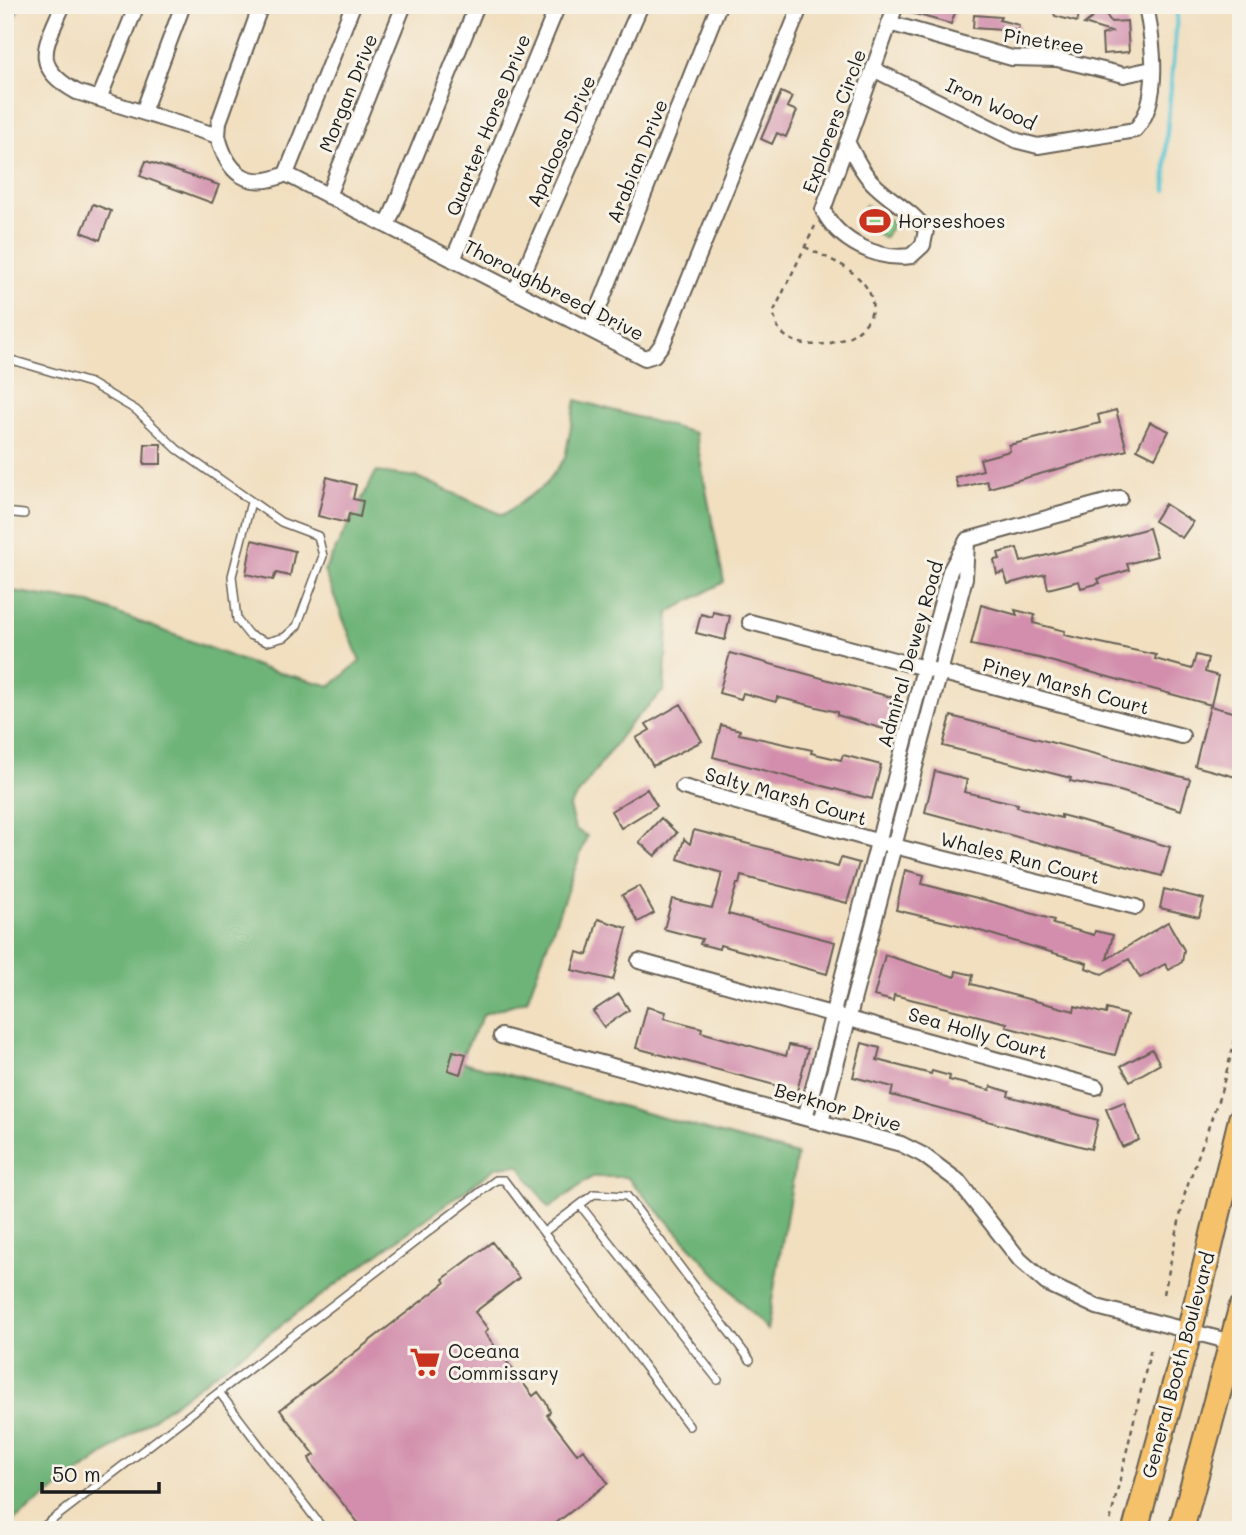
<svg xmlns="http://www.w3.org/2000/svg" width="1246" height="1535" viewBox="0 0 1246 1535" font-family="Mali,sans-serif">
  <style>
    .green { fill: #89d28d; stroke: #527754; stroke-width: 2 }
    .forest { fill: #6eb478; stroke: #45684a; stroke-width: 2 }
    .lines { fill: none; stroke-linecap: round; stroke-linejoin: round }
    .stream { stroke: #5ac5d3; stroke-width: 4.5 }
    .building { fill: #d28eac }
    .service-casing { stroke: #676055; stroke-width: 10 }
    .minor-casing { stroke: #676055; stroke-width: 18 }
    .trunk-casing { stroke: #676055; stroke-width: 28 }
    .path { stroke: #676055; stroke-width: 2.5; stroke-dasharray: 5 5; stroke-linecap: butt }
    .service { stroke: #fff; stroke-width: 7 }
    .minor { stroke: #fff; stroke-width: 14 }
    .trunk { stroke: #f5c16b; stroke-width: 24 }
    .labels { text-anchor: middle; stroke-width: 6; stroke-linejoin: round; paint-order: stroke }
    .street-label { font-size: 19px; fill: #1c1c1c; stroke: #f7f3e8 }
    .poi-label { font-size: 19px; fill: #1c1c1c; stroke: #f7f3e8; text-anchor: start }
  </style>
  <rect width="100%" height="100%" fill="#f7f3e8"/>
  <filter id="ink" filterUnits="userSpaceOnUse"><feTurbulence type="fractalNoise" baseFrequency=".0143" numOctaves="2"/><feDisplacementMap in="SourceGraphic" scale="14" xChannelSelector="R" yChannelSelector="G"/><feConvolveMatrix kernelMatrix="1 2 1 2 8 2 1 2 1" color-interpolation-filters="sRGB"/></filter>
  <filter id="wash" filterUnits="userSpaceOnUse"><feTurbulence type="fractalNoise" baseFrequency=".00686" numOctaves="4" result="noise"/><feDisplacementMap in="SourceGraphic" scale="28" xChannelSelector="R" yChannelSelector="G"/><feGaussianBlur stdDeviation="1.57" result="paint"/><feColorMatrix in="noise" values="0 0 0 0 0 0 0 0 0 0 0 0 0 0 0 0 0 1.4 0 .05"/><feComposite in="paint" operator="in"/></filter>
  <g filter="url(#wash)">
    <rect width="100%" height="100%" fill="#f1dfc0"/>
    <path class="green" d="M866,205L893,223L884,238L857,219Z"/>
    <path class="forest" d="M5,5H20L5,40Z
      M576,400L695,433L724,582L669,612L664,690L629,725L569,807L575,829L587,836L527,1000L484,1014L459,1061L797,1155L767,1330L627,1177H592L549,1208L519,1165L497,1167L5,1527V590L90,603L262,668L331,686L360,661L324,571L376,472L417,477L503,515L545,485L565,458Z"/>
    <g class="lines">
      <path class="stream" d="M1166,190V143L1178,5"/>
    </g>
    <g id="blocks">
      <path class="building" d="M905,5H941L956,10L951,24L904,11Z
        M1051,5L1081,8L1077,22L1055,16Z
        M1103,10L1111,22L1127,21L1129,52L1103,54L1102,35L1111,32L1084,24Z
        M974,15L1001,17L999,20L1019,25L1018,31L973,28Z
        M781,92L792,97L787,107L797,111L786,137L777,133L772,144L761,139Z
        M146,161L219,185L212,203L140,176Z
        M93,204L111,211L100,240L82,232Z
        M1116,410L1127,450L989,488L987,481L958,488L955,477L983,470L980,459L1010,451L1009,445L1100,423L1098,415Z
        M1150,422L1169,431L1155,458L1137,449Z
        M145,444H161V464H144Z
        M327,477L356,485L353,499L363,501L360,517L349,514L347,523L318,516Z
        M1165,504L1193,522L1182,538L1154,521Z
        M1149,528L1157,556L1127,564L1129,570L1098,579L1100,583L1081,588L1079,581L1048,589L1045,574L1008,584L1004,572L997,574L994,560L1000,559L998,553L1017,548L1021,562Z
        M252,540L295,551L290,576L276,573L273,580L246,574Z
        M981,605L1017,615L1015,610L1035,615L1033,623L1065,631L1064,635L1156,655L1155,659L1192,669L1196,655L1208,658L1205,672L1218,676L1211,705L1039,658L971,645Z
        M713,612L730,616L725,640L696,633L701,614L712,617Z
        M730,653L898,699L890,731L837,715V712L777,697L776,702L743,693L741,699L719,693Z
        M681,704L702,741L653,766L636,738L650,730L646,724Z
        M1210,706L1236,713L1234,721L1241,722V757L1236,777L1195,766Z
        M951,716L1190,779L1181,810L1120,791L1070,781L1071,778L943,746Z
        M721,725L740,730L739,734L812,750L811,753L841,760L843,755L881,765L872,799L713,757Z
        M935,771L967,780L964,792L1018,804L1017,807L1061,818V815L1080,820L1170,847L1162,876L925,812Z
        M647,789L657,806L621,828L611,811Z
        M661,818L677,833L655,856L639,842Z
        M694,830L838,867L841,858L859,863L847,903L741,876L739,884H737L728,914L835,942L827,974L720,945L719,949L700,944L702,939L664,929L672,899L712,908L716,896L722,873L678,859L684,839L690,844Z
        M905,870L924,875L922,884L993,902L1054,920L1053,924L1094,935L1095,931L1113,935L1107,959L1168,922L1184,950L1182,962L1169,970L1165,964L1140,978L1129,959L1102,974L1086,968L1087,963L967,927L896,910Z
        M639,886L654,913L638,922L622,895Z
        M1164,889L1204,899L1199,917L1160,908Z
        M598,919L627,928L613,980L572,970L577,952L588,955Z
        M885,955L955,977L956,971L973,975L971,984L1074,1011L1075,1006L1106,1014L1107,1009L1127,1015L1115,1055L1006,1027L1007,1023L894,995L893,1001L874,996Z
        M619,994L629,1010L604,1027L593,1011Z
        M647,1007L666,1012L664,1018L702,1028L701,1032L786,1056L789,1045L808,1049L797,1091L636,1048Z
        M862,1043L880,1048L877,1060L931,1074L932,1071L950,1076L949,1080L990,1090L991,1086L1009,1092L1008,1096L1098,1120L1091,1149L891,1095L893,1087L853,1077Z
        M1152,1049L1160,1064L1130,1081L1121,1066Z
        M453,1051L466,1054L460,1074L448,1070Z
        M1124,1102L1139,1140L1122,1147L1106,1109Z
        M492,1242L519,1278L475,1312L488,1329L485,1333L533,1396L538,1392L547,1404L550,1412L547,1415L577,1454L583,1449L608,1483L547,1530H364L312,1465L309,1458L315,1455L280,1410L445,1283L443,1279Z"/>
    </g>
  </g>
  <g filter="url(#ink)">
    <use href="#blocks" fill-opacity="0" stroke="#676055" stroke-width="2"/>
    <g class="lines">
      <g class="service-casing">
        <path id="service" d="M5,358L90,383L136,410L177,449L281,522L318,536L323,556L297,626L285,637L267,642L249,635L237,620L232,576L251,502
          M5,512L24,514
          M580,1205L718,1380
          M544,1232L594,1194L627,1196L750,1360
          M219,1392L324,1530
          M39,1530L496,1180H504L689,1426"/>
      </g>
      <g class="minor-casing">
        <path id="minor" d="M63,5C45,47 30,66 77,92L218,136L219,122L261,5
          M889,23L1012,58L1057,59L1124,75L1152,69
          M873,69L1018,141L1038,146L1135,130C1162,101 1153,42 1146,5
          M99,99L137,5
          M143,112L183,5
          M218,136C227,173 248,191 286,174L353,5
          M847,142C856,158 863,175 877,187C893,202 913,212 926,230L923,245L911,256C878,261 838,241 823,210L896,5
          M286,174L645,358L654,355L663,343L801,5
          M328,196L404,5
          M387,226L477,5
          M453,260L558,5
          M515,292L641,5
          M590,330L719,5
          M967,540L1120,498
          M750,622L1182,736
          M683,787L894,846L1136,907
          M639,961L1096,1087
          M501,1036L901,1144L923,1155L958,1181L1020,1260L1046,1283L1097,1307L1239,1344
          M805,1118L950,571L967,540
          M821,1122L965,578L967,543"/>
      </g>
      <g class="trunk-casing">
        <path id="trunk" d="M1135,1530L1190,1329L1241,1119
          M1181,1530L1241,1309"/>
      </g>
      <path class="path" d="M805,247C820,255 840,262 853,273C917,326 805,370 778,328C776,324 775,318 773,313L815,226
        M1164,1294L1185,1193L1221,1092L1241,1018
        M1108,1530L1151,1348"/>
      <use href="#service" class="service"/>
      <use href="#minor" class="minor"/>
      <use href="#trunk" class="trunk"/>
    </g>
  </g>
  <defs>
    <g id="stadium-bare" transform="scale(2.415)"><path d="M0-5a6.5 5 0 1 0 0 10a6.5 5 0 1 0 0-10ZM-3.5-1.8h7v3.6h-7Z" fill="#c8321e" stroke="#f7f3e8" stroke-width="2.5" paint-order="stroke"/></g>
    <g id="supermarket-bare" transform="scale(2.415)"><path d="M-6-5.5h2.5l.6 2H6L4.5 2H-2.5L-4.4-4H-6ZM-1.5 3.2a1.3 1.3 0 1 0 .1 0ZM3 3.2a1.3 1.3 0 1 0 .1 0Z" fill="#c8321e" stroke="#f7f3e8" stroke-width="2.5" paint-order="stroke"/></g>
  </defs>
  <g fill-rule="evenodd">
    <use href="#stadium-bare" x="875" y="221"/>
    <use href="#supermarket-bare" x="425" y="1362"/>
  </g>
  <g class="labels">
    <g class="street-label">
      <text transform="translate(1044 41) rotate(9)" y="7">Pinetree</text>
      <text transform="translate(348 93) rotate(-68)" y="7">Morgan Drive</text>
      <text transform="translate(991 104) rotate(25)" y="7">Iron Wood</text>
      <text transform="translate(834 121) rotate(-70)" y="7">Explorers Circle</text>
      <text transform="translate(488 125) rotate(-68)" y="7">Quarter Horse Drive</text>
      <text transform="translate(561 141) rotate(-66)" y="7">Apaloosa Drive</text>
      <text transform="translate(637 161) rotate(-68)" y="7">Arabian Drive</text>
      <text transform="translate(554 290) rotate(27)" y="7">Thoroughbreed Drive</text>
      <text transform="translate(910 654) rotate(-74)" y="7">Admiral Dewey Road</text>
      <text transform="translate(1066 686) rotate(15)" y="7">Piney Marsh Court</text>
      <text transform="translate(786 796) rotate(16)" y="7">Salty Marsh Court</text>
      <text transform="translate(1020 858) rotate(14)" y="7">Whales Run Court</text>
      <text transform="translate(978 1033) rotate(16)" y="7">Sea Holly Court</text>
      <text transform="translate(838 1107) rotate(16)" y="7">Berknor Drive</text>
      <text transform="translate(1178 1365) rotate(-75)" y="7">General Booth Boulevard</text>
    </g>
    <g class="poi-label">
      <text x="898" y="228">Horseshoes</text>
      <text x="448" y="1358">Oceana<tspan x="448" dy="22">Commissary</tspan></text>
    </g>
  </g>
  <rect width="1246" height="1535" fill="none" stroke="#f7f3e8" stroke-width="28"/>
  <path d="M42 1482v10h117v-10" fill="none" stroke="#1c1c1c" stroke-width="3.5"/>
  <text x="52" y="1482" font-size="21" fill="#1c1c1c" stroke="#f7f3e8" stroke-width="5" paint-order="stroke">50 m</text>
</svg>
